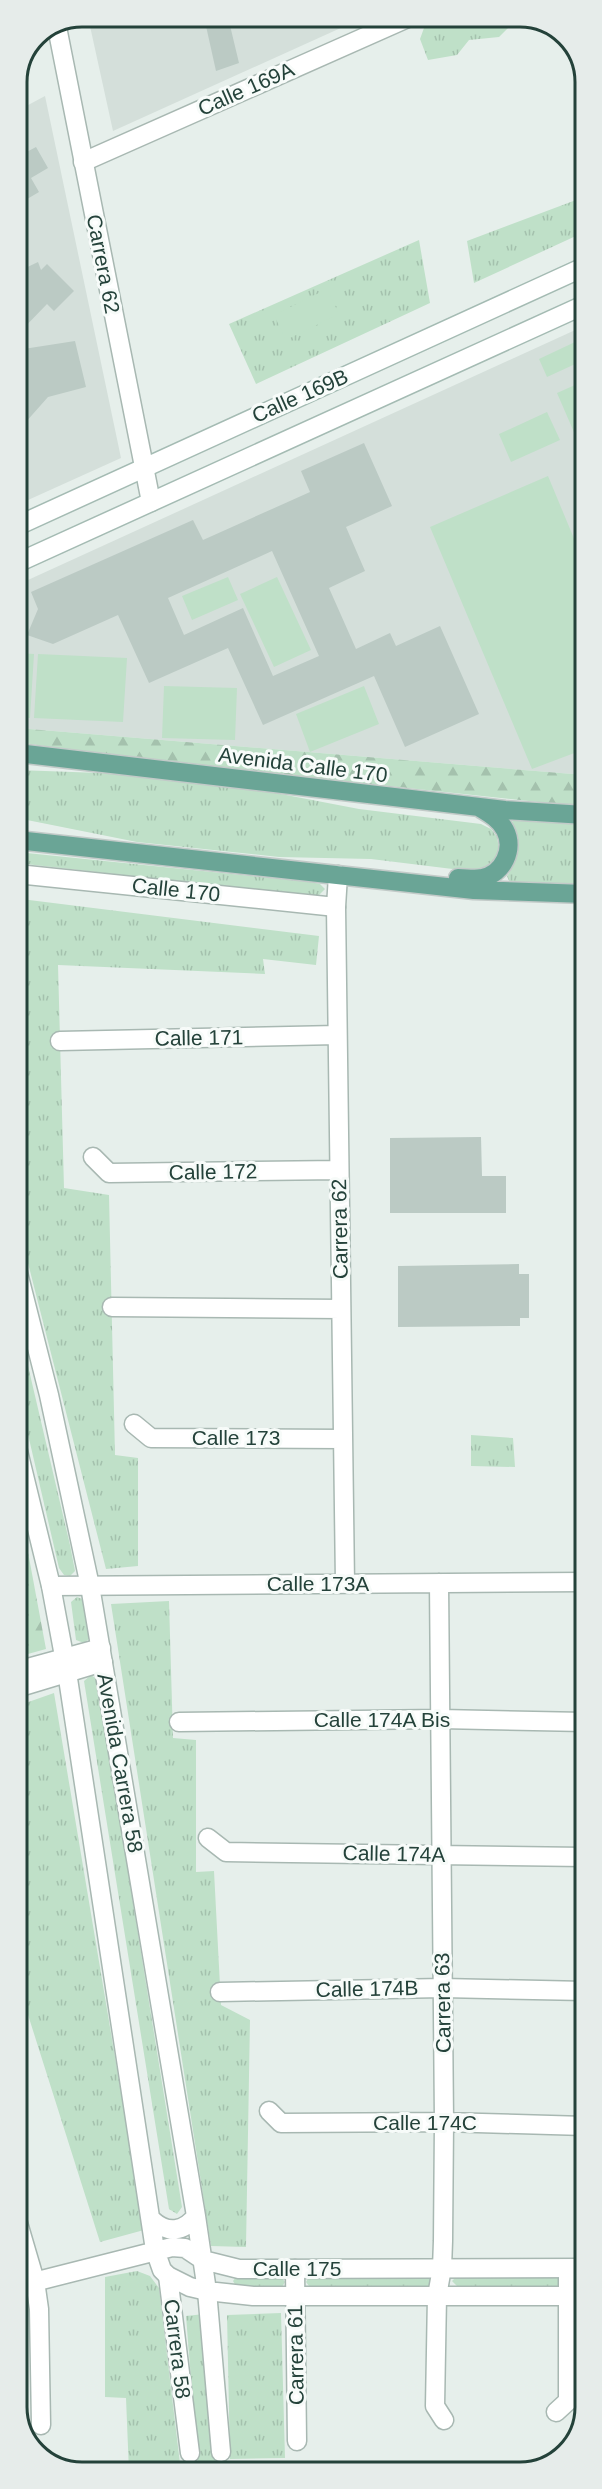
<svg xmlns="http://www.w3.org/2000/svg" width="602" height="2489" viewBox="0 0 602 2489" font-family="Helvetica,sans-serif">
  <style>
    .built { fill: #d4dfda }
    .grass { fill: url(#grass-tufts) }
    .forest { fill: url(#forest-firs) }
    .pitch { fill: #bfe0c8 }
    .building { fill: #bbcac4; fill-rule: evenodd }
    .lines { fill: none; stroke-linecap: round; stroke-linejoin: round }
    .minor-casing { stroke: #a8b8b2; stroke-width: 21 }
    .tertiary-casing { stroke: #a8b8b2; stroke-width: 21 }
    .secondary-casing { stroke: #a4bbb3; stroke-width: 21 }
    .primary-casing { stroke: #c2cac8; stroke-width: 21 }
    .minor { stroke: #fff; stroke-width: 18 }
    .tertiary { stroke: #fff; stroke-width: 18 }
    .secondary { stroke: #fff; stroke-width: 18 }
    .primary { stroke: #6aa596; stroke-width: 18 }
    .labels { text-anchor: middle; stroke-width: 6; stroke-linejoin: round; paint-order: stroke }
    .street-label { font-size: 21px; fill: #24423a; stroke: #f7fbf9 }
    .rim { fill: none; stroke: #24423a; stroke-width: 3 }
  </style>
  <defs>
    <pattern id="grass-tufts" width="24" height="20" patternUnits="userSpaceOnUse" patternTransform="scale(1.5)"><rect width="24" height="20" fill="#bfe0c8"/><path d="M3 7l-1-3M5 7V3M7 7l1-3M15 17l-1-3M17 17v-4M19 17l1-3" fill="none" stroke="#a4c1ad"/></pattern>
    <pattern id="forest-firs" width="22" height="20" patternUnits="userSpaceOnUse" patternTransform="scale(1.5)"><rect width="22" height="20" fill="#bfe0c8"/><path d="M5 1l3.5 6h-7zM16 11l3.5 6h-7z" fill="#a4c1ad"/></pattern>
  </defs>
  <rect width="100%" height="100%" fill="#e6efeb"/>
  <path class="built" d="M88,17H365L113,131Z
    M45,96L121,458L17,505V111Z
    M584,326L585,775L17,728V585Z
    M581,1124H585V1328L583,1236Z"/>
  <path class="grass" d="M428,17H528L531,18L514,22L499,37L469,40L457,55L428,60L420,39Z
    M584,197L578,235L474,283L467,241Z
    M419,240L430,303L256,384L229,324Z
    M17,770L128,774L260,790L359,809L481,824L491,829L497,837L499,849L497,857L491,866L477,872L371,859L279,857L137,842L17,818Z
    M515,818L585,822V886L510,883L507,876C519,860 520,841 511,823Z
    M17,852L310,882L320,884L325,889L317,897L17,863Z
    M21,899L319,936L316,965L263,959L265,974L58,965L64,1188L109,1195L115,1455L138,1458V1566L106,1569L17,1220V900Z
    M580,912H585V1124H581Z
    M17,1319L70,1545L75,1571L70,1576L64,1575L59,1568L17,1387Z
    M471,1435L513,1438L515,1467L471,1466Z
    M77,1597L85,1600L90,1638L84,1643L76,1640L71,1602Z
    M169,1601L173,1738L196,1740V1872L214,1871L221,2005L250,2020L246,2247L211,2246L111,1604Z
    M91,1675L97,1679L182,2207L177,2214L169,2209L84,1681Z
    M54,1693L144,2230L100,2242L23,1999L17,2000V1706Z
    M137,2271L150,2276L159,2288L181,2472H129L126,2398L105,2397V2277Z
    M457,2276L559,2277V2287L457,2286L452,2281Z
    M236,2277L282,2278L285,2282L282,2287L236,2286L233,2281Z
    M309,2277H431L433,2279L431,2286H309L306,2282Z
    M281,2313L285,2458L230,2459L227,2315Z
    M204,2314L216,2466L198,2467L186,2316Z"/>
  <path class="forest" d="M17,728L585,775V807L127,758L17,742Z
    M17,1493L46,1649L17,1657Z
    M549,2462L533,2471L263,2472V2470Z"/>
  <path class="pitch" d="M327,289L339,314L286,340L274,315Z
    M575,342L584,360L547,377L539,359Z
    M584,381L585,453H583L557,393Z
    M547,412L560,440L511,462L499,434Z
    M548,476L585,565V749L532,769L430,527Z
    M228,577L238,600L192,620L182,596Z
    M277,577L311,650L274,667L240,594Z
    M17,653L34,654L30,718L17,717Z
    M38,654L127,658L123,722L34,718Z
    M164,686L237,688L235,740L162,738Z
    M364,686L379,724L310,752L296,714Z"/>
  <path class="building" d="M204,17H228L239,63L216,71Z
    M36,147L48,168L31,178L39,192L17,205V151L19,156Z
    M38,262L41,270L47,264L74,291L54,311L47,304L17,335V272Z
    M75,341L86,387L48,397L17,432V350Z
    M364,443L392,506L346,527L365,571L329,588L356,649L390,633L396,646L440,626L479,714L405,747L374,676L263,725L228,648L149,683L118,615L53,644L27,635L38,609L31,592L193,520L203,540L310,492L301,471ZM272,551L319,656L273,676L243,608L184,635L168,598Z
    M481,1137L482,1176H506V1213H390V1138Z
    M519,1264V1274H529V1318H520V1326L398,1327V1266Z"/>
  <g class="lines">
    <g class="minor-casing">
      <path id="minor" d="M83,162L410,17
        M336,907L345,1584
        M60,1041L337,1035
        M93,1157L109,1173L339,1170
        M112,1307L341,1309
        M134,1424L151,1438L343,1439
        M439,1583L444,2122L443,2241L442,2268L437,2296L435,2406L444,2420
        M51,1586L585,1582
        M17,1671L101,1648
        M17,1688L103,1662
        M179,1722L441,1719L585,1722
        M208,1838L226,1852L585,1857
        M220,1992L443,1988L585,1991
        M269,2111L281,2123L444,2122L585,2126
        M18,2223L35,2281L39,2309L41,2425
        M295,2269L297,2441
        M168,2276L190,2453
        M207,2291L221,2452
        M556,2412L568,2401V2269"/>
    </g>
    <g class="tertiary-casing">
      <path id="tertiary" d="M57,27L151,502
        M17,874L336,907L338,875
        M17,1269L49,1395L90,1586L196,2216L207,2291
        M17,1447L51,1586L67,1672L155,2250L162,2270L168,2276L190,2287L207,2291L253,2296H585
        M152,2220C167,2234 184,2232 196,2216
        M18,2286L172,2247L185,2248L203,2260L239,2269L585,2268"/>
    </g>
    <g class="secondary-casing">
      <path id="secondary" d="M17,526L584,267
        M17,563L584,305"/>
    </g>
    <g class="primary-casing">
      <path id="primary" d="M17,753L505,810L585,815
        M17,840L474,890L585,894
        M458,878C466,878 475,880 482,878C503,874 515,849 505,830C499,819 490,814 480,808"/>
    </g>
    <use href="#minor" class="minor"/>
    <use href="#tertiary" class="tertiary"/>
    <use href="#secondary" class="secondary"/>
    <use href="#primary" class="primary"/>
  </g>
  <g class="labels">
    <g class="street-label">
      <text transform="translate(246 89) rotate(-24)" y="7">Calle 169A</text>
      <text transform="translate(103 264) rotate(79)" y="7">Carrera 62</text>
      <text transform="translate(300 396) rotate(-24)" y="7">Calle 169B</text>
      <text transform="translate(303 765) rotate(7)" y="7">Avenida Calle 170</text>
      <text transform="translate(176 890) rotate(6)" y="7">Calle 170</text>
      <text transform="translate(199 1038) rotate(-1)" y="7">Calle 171</text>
      <text transform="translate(213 1172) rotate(-1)" y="7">Calle 172</text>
      <text transform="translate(340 1229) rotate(-91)" y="7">Carrera 62</text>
      <text x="236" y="1445">Calle 173</text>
      <text x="318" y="1591">Calle 173A</text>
      <text x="382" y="1727">Calle 174A Bis</text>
      <text transform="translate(120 1763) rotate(80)" y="7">Avenida Carrera 58</text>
      <text transform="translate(394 1854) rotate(1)" y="7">Calle 174A</text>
      <text transform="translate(367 1989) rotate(-1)" y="7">Calle 174B</text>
      <text transform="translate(443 2003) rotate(-91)" y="7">Carrera 63</text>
      <text x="425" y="2130">Calle 174C</text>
      <text x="297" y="2276">Calle 175</text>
      <text transform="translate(177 2349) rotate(83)" y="7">Carrera 58</text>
      <text transform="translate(296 2355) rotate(-91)" y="7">Carrera 61</text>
    </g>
  </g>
  <path d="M0 0H602V2489H0ZM82 27H520A55 55 0 0 1 575 82V2407A55 55 0 0 1 520 2462H82A55 55 0 0 1 27 2407V82A55 55 0 0 1 82 27Z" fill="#e6ecea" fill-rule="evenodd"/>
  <path class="rim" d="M82 27H520A55 55 0 0 1 575 82V2407A55 55 0 0 1 520 2462H82A55 55 0 0 1 27 2407V82A55 55 0 0 1 82 27Z"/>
</svg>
